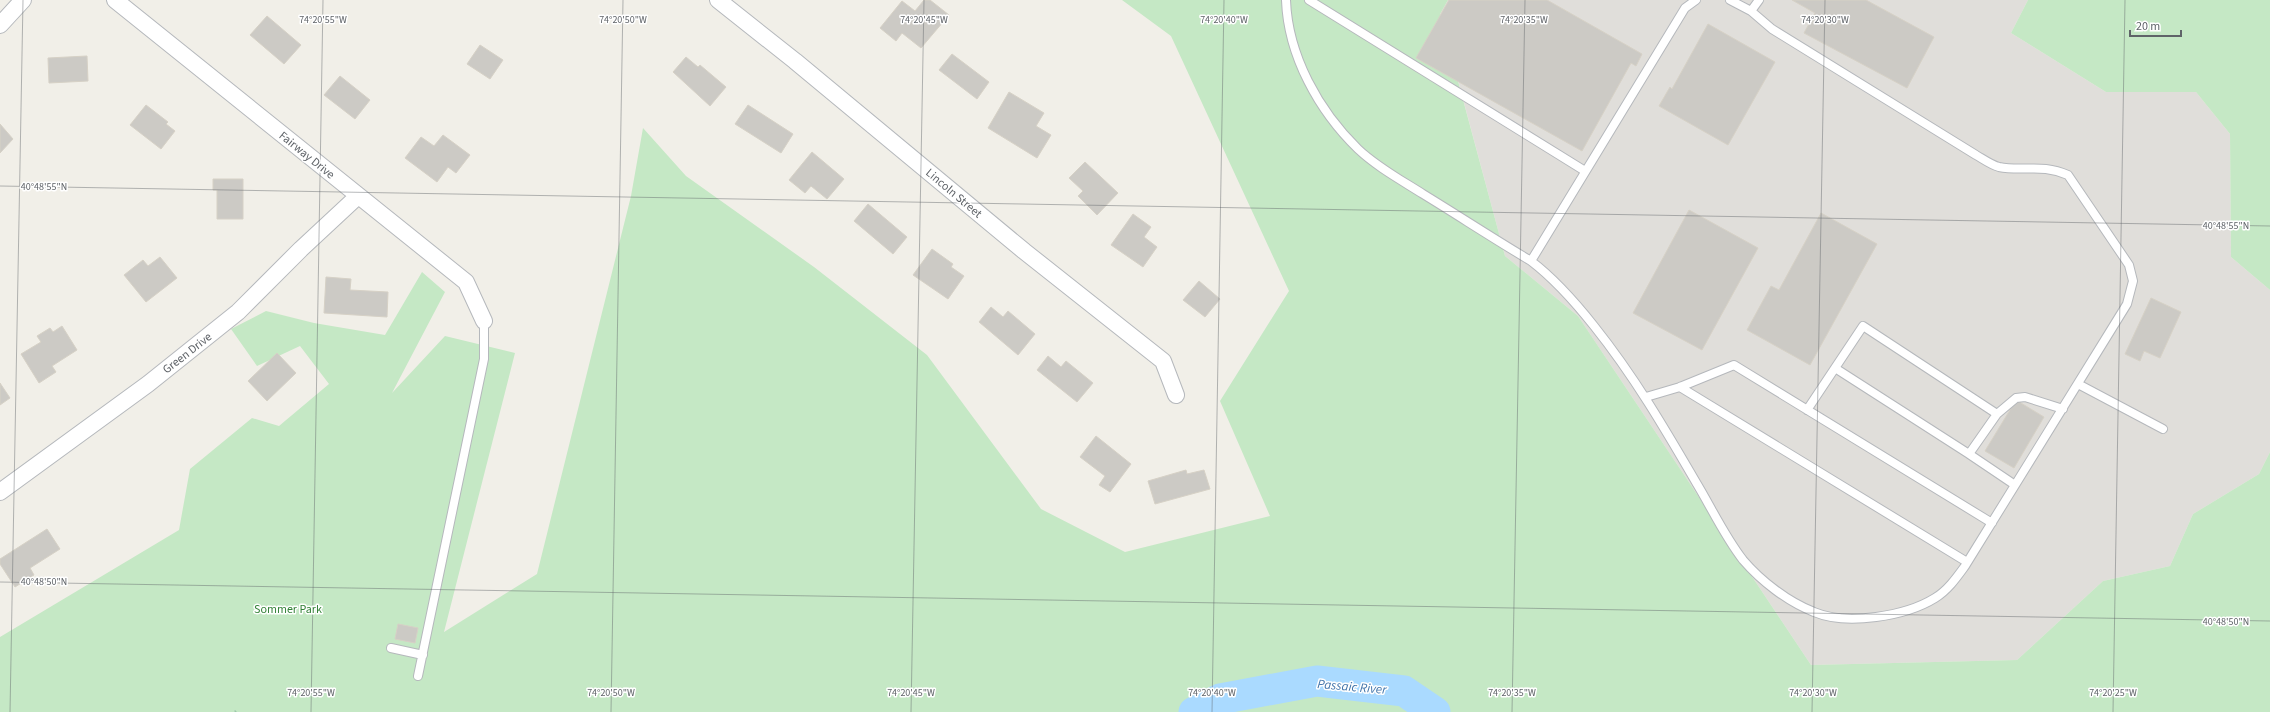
<svg xmlns="http://www.w3.org/2000/svg" width="2270" height="712" viewBox="0 0 2270 712" font-family="'Source Sans 3',sans-serif">
  <style>
    .industrial { fill: #e0deda }
    .green { fill: #c5e8c5 }
    .lines { fill: none; stroke-linecap: round; stroke-linejoin: round }
    .river { stroke: #aadaff; stroke-width: 31 }
    .building { fill: #cccac5; stroke: #d6d1c6 }
    .service-casing { stroke: #b5b8bc; stroke-width: 10 }
    .minor-casing { stroke: #b5b8bc; stroke-width: 18 }
    .path { stroke: #9cc7a9; stroke-width: 2.5; stroke-dasharray: 4 2; stroke-linecap: butt }
    .service { stroke: #fff; stroke-width: 8 }
    .minor { stroke: #fff; stroke-width: 16 }
    .ticks { fill: none; stroke: #5f6368; stroke-width: 1; stroke-opacity: 0.45 }
    .labels { text-anchor: middle; stroke-width: 3; stroke-linejoin: round; paint-order: stroke }
    .street-label { font-size: 12px; fill: #5f6368; stroke: #fff }
    .park-label { font-size: 12px; fill: #348238; stroke: #fff }
    .water-label { font-size: 13px; font-style: italic; fill: #4174aa; stroke: #fff }
    .ticks-label { font-size: 10px; text-anchor: middle; fill: #5f6368; stroke: #fff; stroke-width: 3; stroke-linejoin: round; paint-order: stroke }
  </style>
  <rect width="100%" height="100%" fill="#f1efe8"/>
  <path class="industrial" d="M1448,0H2028L2011,33L2106,92H2196L2230,134L2231,257L2270,290V452L2259,474L2193,514L2170,566L2103,581L2017,660L1811,665L1578,316L1505,256L1440,13Z"/>
  <path class="green" d="M1122,0H1448L1440,14L1505,256L1578,316L1811,665L2017,660L2103,581L2170,566L2193,514L2259,474L2270,452V712H0V637L179,530L190,469L252,418L279,426L329,384L300,346L257,366L231,329L266,311L314,323L385,335L422,272L445,292L392,393L445,336L515,353L444,632L537,574L631,196L643,128L686,176L814,267L927,355L1041,509L1125,552L1270,516L1220,401L1289,291L1171,36Z
    M2028,0H2270V290L2231,257L2230,134L2196,92H2106L2011,33Z"/>
  <g class="lines">
    <path class="river" d="M1194,712L1220,699L1317,681L1404,691L1435,712"/>
  </g>
  <path class="building" d="M924,0H930L949,15L921,48L902,33L896,41L880,28L902,1L915,11Z
    M1449,0H1547L1642,54L1636,66L1631,63L1582,151L1416,58Z
    M1792,0H1866L1934,37L1907,88L1804,33L1815,13Z
    M267,16L301,45L284,64L250,35Z
    M1708,24L1775,62L1728,145L1659,106L1670,87L1672,89Z
    M480,45L503,60L490,79L467,64Z
    M952,54L989,82L977,99L939,70Z
    M87,56L88,81L49,83L48,58Z
    M686,57L698,67L700,65L726,87L710,106L673,72Z
    M340,76L370,100L355,119L324,95Z
    M1009,92L1044,113L1036,126L1051,135L1037,158L988,128Z
    M146,105L168,122L166,124L175,131L161,149L130,125Z
    M748,105L793,134L781,153L735,124Z
    M0,124L13,139L0,153Z
    M443,135L470,155L456,173L448,167L437,182L405,158L421,137L434,146Z
    M812,152L844,179L827,199L811,186L805,193L789,180Z
    M1085,162L1118,193L1097,215L1078,196L1083,191L1069,178Z
    M213,179H243V219H217V190H213Z
    M868,204L907,237L893,254L854,221Z
    M1689,210L1758,248L1702,350L1633,313Z
    M1821,213L1877,244L1810,365L1747,330L1771,286L1779,290Z
    M1133,214L1151,227L1144,237L1157,247L1143,267L1111,245Z
    M932,249L953,264L951,267L964,276L948,299L913,275Z
    M160,257L177,278L146,302L124,275L143,260L148,266Z
    M326,277L351,279L350,290L388,292L387,317L324,313Z
    M1199,281L1220,299L1205,317L1183,300Z
    M2151,298L2181,312L2160,358L2144,351L2140,361L2125,354Z
    M991,307L1003,317L1008,311L1035,334L1018,355L979,322Z
    M62,326L77,350L52,366L56,372L39,383L21,354L41,342L37,336L50,328L53,332Z
    M277,353L296,373L267,401L248,381Z
    M1048,356L1061,367L1066,361L1093,383L1077,402L1037,370Z
    M0,383L10,398L0,405Z
    M2016,400L2044,417L2014,468L1985,451Z
    M1096,436L1131,464L1110,492L1099,485L1105,476L1080,457Z
    M1186,470L1187,474L1204,470L1210,489L1155,504L1148,481Z
    M47,529L60,549L30,568L34,575L15,587L0,564V559Z
    M398,624L418,628L415,643L395,639Z"/>
  <g class="lines">
    <g class="service-casing">
      <path id="service" d="M1286,0C1288,56 1319,111 1358,149C1377,167 1401,180 1423,194C1459,216 1494,239 1531,261C1556,280 1575,302 1594,326C1634,376 1665,429 1697,484C1712,509 1725,537 1743,560C1761,581 1788,602 1814,612C1847,626 1906,616 1935,598C1948,590 1957,577 1965,566L2127,304L2133,281L2129,265L2068,175C2041,163 2024,172 1999,167C1991,165 1983,159 1976,155L1772,29L1751,11L1730,0
        M1309,0L1585,171
        M1751,11L1759,0
        M1531,261L1685,8L1696,0
        M2078,384L2163,429
        M1680,387L1967,562
        M1646,397L1680,387L1734,365L1992,523
        M1807,410L1863,326L1997,414L1969,454L1835,368
        M1997,414L2016,398L2025,397L2063,409
        M1969,454L2015,485
        M391,648L423,655
        M418,676L484,359V321"/>
    </g>
    <g class="minor-casing">
      <path id="minor" d="M115,0L466,282L484,321
        M718,0L795,61L1024,251L1163,361L1176,395
        M0,25L23,0
        M0,492L148,384L238,312L301,249L358,196"/>
    </g>
    <path class="path" d="M235,712L236,711"/>
    <use href="#service" class="service"/>
    <use href="#minor" class="minor"/>
  </g>
  <path class="ticks" d="M0,186L2270,226M0,582L2270,621M10,712L23,0M311,712L323,0M611,712L623,0M911,712L924,0M1212,712L1224,0M1512,712L1525,0M1812,712L1825,0M2113,712L2125,0"/>
  <g class="labels">
    <g class="street-label">
      <text transform="translate(307 155) rotate(39)" y="4">Fairway Drive</text>
      <text transform="translate(954 193) rotate(40)" y="4">Lincoln Street</text>
      <text transform="translate(187 353) rotate(-38)" y="4">Green Drive</text>
    </g>
    <g class="park-label">
      <text x="288" y="613">Sommer Park</text>
    </g>
    <g class="water-label">
      <text transform="translate(1352 686) rotate(5)" y="5">Passaic River</text>
    </g>
  </g>
  <g class="ticks-label">
    <text x="323" y="23">74°20'55"W</text>
    <text x="623" y="23">74°20'50"W</text>
    <text x="924" y="23">74°20'45"W</text>
    <text x="1224" y="23">74°20'40"W</text>
    <text x="1524" y="23">74°20'35"W</text>
    <text x="1825" y="23">74°20'30"W</text>
    <text x="44" y="190">40°48'55"N</text>
    <text x="2226" y="229">40°48'55"N</text>
    <text x="44" y="585">40°48'50"N</text>
    <text x="2226" y="625">40°48'50"N</text>
    <text x="311" y="696">74°20'55"W</text>
    <text x="611" y="696">74°20'50"W</text>
    <text x="911" y="696">74°20'45"W</text>
    <text x="1212" y="696">74°20'40"W</text>
    <text x="1512" y="696">74°20'35"W</text>
    <text x="1813" y="696">74°20'30"W</text>
    <text x="2113" y="696">74°20'25"W</text>
  </g>
  <path d="M2130 30v6h51v-6" fill="none" stroke="#5f6368" stroke-width="2"/>
  <text x="2136" y="30" font-size="12" fill="#5f6368" stroke="#ffffff" stroke-width="3" paint-order="stroke">20 m</text>
</svg>
